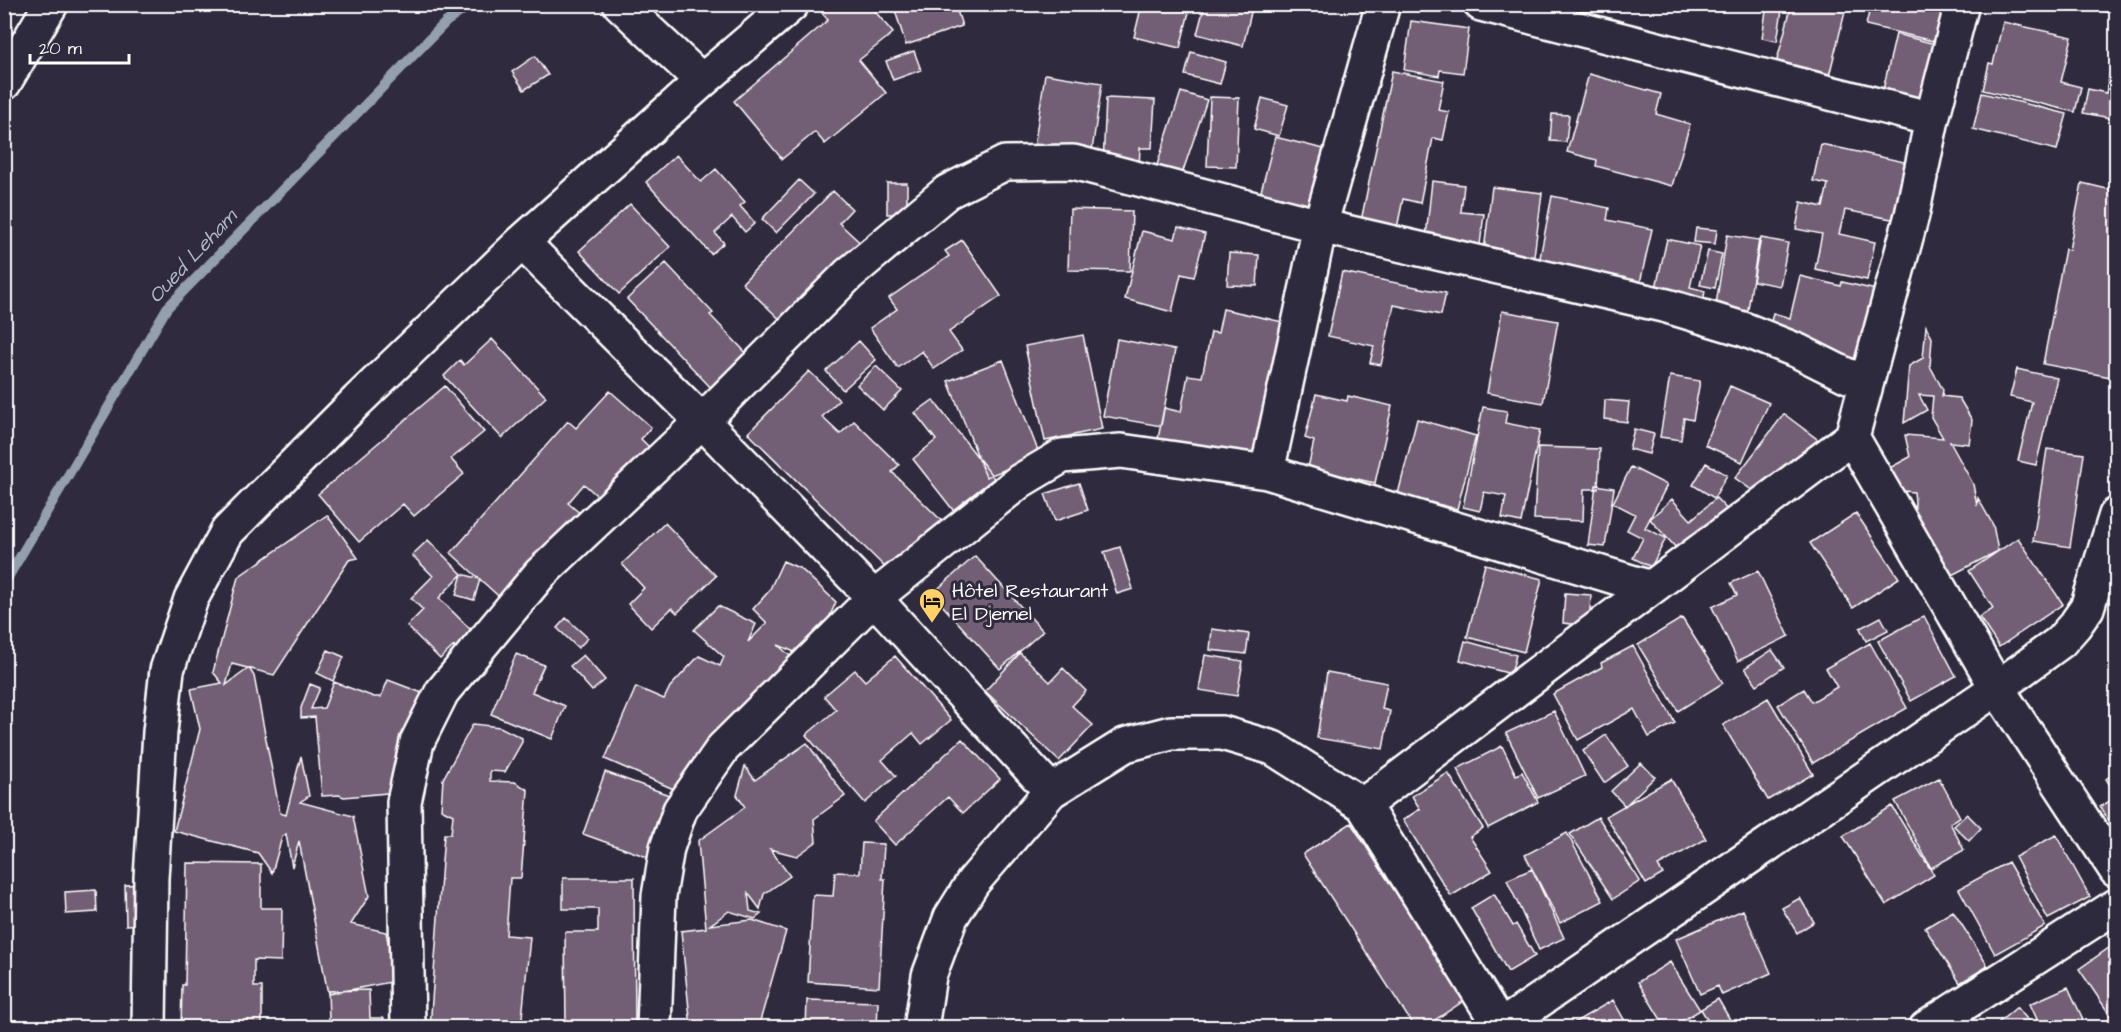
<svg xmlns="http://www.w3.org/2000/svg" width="2121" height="1032" viewBox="0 0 2121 1032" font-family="'Architects Daughter',sans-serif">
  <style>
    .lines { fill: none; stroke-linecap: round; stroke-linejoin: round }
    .stream { stroke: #94a0ad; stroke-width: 10 }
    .building { fill: #735e75; stroke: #fff; stroke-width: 1.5 }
    .minor-casing { stroke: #fff; stroke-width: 38 }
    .primary-casing { stroke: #fff; stroke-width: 38 }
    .minor { stroke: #2f2a3d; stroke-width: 33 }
    .primary { stroke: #2f2a3d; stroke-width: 33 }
    .labels { text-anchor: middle; stroke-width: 6; stroke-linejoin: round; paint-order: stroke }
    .poi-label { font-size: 20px; fill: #fff; stroke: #2f2a3d; text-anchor: start }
    .water-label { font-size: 21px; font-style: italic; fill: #aeb8c2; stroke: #2f2a3d }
  </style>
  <rect width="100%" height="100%" fill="#2f2a3d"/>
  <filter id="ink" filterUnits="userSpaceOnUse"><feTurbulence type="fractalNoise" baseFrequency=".0167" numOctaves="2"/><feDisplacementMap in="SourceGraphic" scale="12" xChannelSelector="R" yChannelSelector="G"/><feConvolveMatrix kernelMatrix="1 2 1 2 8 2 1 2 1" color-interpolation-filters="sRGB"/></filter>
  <g filter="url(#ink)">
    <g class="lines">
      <path class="stream" d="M4,584L167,308L446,22L472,4"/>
    </g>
    <path class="building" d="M832,4H869L893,33L859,60L886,93L825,144L815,132L782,159L734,101L828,20L822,13Z
      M893,4H955L962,26L906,45Z
      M1142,4H1191L1180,48L1134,37Z
      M1205,4H1253L1243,46L1197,34Z
      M1767,4H1783L1777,41L1762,38Z
      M1792,4H1847L1825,92L1772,79Z
      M1871,4H1946L1937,42L1866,25Z
      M2100,4H2116V14L2099,10Z
      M1411,21L1469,29L1463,73L1440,70L1439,76L1404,70Z
      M2003,22L2072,37L2061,82L2081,87L2075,112L1983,90L1989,63L1993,64Z
      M1896,34L1935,44L1918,116L1879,107Z
      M914,51L921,70L893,80L886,61Z
      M2114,51H2116V119L2083,113L2088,89L2106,93Z
      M1191,52L1226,62L1220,84L1185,75Z
      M535,56L548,75L524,90L512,72Z
      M1392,71L1444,81L1438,110L1449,112L1443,140L1433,138L1420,203L1403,199L1397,228L1361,221Z
      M1045,74L1102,83L1091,157L1034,148Z
      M1589,74L1661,94L1656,114L1690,124L1672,186L1596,166L1597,160L1567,152Z
      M1181,92L1207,100L1181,177L1156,168Z
      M1982,93L2067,114L2057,150L1973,129Z
      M1210,97L1239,98L1236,167L1207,166Z
      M1106,98L1155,100L1152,148H1140L1139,167L1103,165Z
      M1262,98L1288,105L1279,136L1254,129Z
      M1552,114L1569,115L1566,142L1550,141Z
      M1275,137L1332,151L1314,222L1257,207Z
      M1821,144L1909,163L1897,220L1845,210L1839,234L1875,242L1867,280L1815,269L1822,234L1796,229L1801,202L1823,207L1828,184L1813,181Z
      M676,155L701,182L716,169L745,202L740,206L755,223L745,232L732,217L715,233L724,243L711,254L646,182Z
      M799,180L814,194L776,233L762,219Z
      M1432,181L1464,185L1461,212L1484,214L1479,252L1425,246Z
      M887,183H907V214H887Z
      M2082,183L2116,191V378L2043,364L2065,249L2069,250Z
      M1492,187L1542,193L1532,272L1482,266Z
      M833,191L852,209L839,223L868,250L793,332L742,283Z
      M1552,196L1609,208L1607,220L1652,229L1638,292L1536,278Z
      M630,204L670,247L619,294L579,251Z
      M1070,209L1132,211L1130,271L1068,270Z
      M1178,227L1205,234L1194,277L1181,274L1172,312L1125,299L1142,231L1175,239Z
      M1696,228L1717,230L1715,244L1694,242Z
      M1727,235L1759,240L1746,322L1714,317Z
      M1761,238L1788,243L1780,286L1753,281Z
      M1667,239L1700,246L1690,287L1705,291L1701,312L1653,301Z
      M962,240L1001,296L949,332L962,350L934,369L922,351L898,368L870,328L897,309L889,298L949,256L945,251Z
      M1708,251L1722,254L1715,288L1700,285Z
      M1229,253L1259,255L1257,286L1227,285Z
      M666,263L713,313L710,315L751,358L714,391L627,299Z
      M1342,272L1446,293L1441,315L1394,305L1381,365L1370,363L1374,346L1328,336Z
      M1800,276L1841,286L1842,282L1876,290L1859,360L1767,339L1773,313L1790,318Z
      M1223,309L1283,322L1258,457L1158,439L1164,408L1181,412L1188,375L1202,377L1211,332L1218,333Z
      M1502,311L1558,321L1543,403L1487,393Z
      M1926,326L1932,338L1930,366L1943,390L1942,396L1959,398L1972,420L1969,444L1950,442L1973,484L1977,506L1978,498L1993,525L1998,551L1946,578L1914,520L1915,502L1914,492L1892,490L1882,472L1910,457L1905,435L1943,438L1931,417L1933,396L1919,395L1927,410L1904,423L1909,366L1923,358Z
      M1083,335L1102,429L1045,441L1025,346Z
      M492,339L546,397L502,438L444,376L460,360L464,365Z
      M1117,339L1175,350L1161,426L1103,416Z
      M859,341L876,360L843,390L826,371Z
      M1003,360L1040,456L986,477L948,381Z
      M876,366L902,391L883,410L857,385Z
      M2017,369L2057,378L2036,465L2018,461L2032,402L2010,397Z
      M809,371L839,400L822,417L840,434L854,421L899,465L892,472L945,524L894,576L748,433Z
      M1670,376L1700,381L1693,420L1684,418L1681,440L1660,437Z
      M445,386L484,432L451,459L464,474L414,516L403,504L359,542L318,494Z
      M1730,386L1769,403L1742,462L1705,445Z
      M610,391L651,427L641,439L651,449L604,502L584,484L568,503L583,516L506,603L451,553L568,421L576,428Z
      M1316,394L1347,401L1348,396L1392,406L1375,483L1308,468L1314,441L1305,438Z
      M933,400L994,478L953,510L913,459L936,440L915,413Z
      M1605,400L1629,402L1627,422L1604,419Z
      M1483,407L1507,411L1505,423L1540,430L1521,522L1502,518L1506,496L1484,492L1480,511L1463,507Z
      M1784,414L1829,448L1781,511L1735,478Z
      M1417,419L1476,436L1457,509L1398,494Z
      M1634,429L1654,434L1649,454L1629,449Z
      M1538,447L1600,449L1598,489H1584L1583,521L1534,519Z
      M2047,449L2084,454L2070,547L2033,541Z
      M1706,463L1727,475L1714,498L1693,485Z
      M1631,467L1667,485L1645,528L1666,538L1651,567L1633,558L1643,538L1627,530L1635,514L1613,503Z
      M1079,483L1088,510L1055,521L1045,494Z
      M1596,485L1614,488L1605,547L1588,545Z
      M1716,498L1734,517L1686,559L1650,519L1672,499L1691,520Z
      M1856,513L1899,578L1853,608L1810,543Z
      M327,515L358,558L349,560L274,675L232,664L226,685L249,668L254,676L280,813L286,815L301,756L309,796L300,802L353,816L369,896L351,924L386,932L396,981L328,994L299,841L292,867L286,834L282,837L272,873L258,853L174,831L200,729L191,689L222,683L213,672L238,577Z
      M665,523L716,576L677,613L672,608L651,628L628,604L644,588L622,564Z
      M2018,538L2063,604L1999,647L1979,617L1993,608L1969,571Z
      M428,540L462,574L439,598L476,635L459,651L454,646L440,659L407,626L423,610L411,598L433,576L412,555Z
      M1120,547L1133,589L1117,594L1104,552Z
      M975,556L1043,631L1000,669L932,594Z
      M783,561L801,569L836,602L811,659L778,645L800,665L685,794L605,759L636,687L664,699L670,687L699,656L720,666L724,657L694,630L718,606L756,624L748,642L767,623L753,609L769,591Z
      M1485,564L1542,579L1524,652L1467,637Z
      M1758,571L1789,636L1738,661L1712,607L1737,595L1731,583Z
      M462,574L480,579L474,600L456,595Z
      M1565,593L1591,595L1589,626L1563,623Z
      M1924,616L1956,676L1911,701L1878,641Z
      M1881,617L1888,630L1866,641L1860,628Z
      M566,618L588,638L578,648L557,628Z
      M1682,618L1723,683L1678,711L1638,645Z
      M1212,629L1249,634L1246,654L1210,650Z
      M1465,641L1516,655L1511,674L1460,660Z
      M1870,643L1907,708L1813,763L1778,705L1804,689L1812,702L1837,687L1826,668Z
      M1633,646L1675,723L1649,737L1634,709L1578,740L1553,694L1602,667L1601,663Z
      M328,650L344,657L333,681L317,673Z
      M1772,650L1784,667L1757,685L1745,668Z
      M1020,653L1050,682L1063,668L1086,691L1072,706L1093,725L1059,761L985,691Z
      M516,654L544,665L532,692L565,706L552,739L491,714Z
      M583,655L605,680L592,691L570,666Z
      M1205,655L1243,661L1237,696L1199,690Z
      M895,656L951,720L922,744L913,733L882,760L896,776L865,803L806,735L836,710L824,696L855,670L865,681Z
      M1327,672L1387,683L1382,709L1390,711L1383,749L1317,738Z
      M388,680L425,694L398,792L344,797L339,795L322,796L315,717L301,718V708L310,684L320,688L311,709L324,708L334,682L374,697H381Z
      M1768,698L1813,774L1768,800L1723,725Z
      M1554,711L1585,776L1538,798L1506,733Z
      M473,724L500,727L522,738V742L505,772L490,771V781L515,782L528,790L521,878H510L506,935L530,937L521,1028H430L444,834H451L453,815L441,809L443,779Z
      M1606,735L1628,766L1604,783L1583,751Z
      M962,739L1000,779L963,813L948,797L895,845L873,821Z
      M807,743L845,796L814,819L816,842L797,856L770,849L790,876L764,894L760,909L748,893L750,911L761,914L755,919L729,911L710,925L752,920L786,931L758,1028H691L681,931L706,928L698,841L745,807L737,795L745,766L755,780Z
      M1502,746L1516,775L1522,772L1538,802L1488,828L1457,769Z
      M1641,763L1655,777L1625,806L1611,791Z
      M605,772L672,796L650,858L583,834Z
      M2116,772V795L2106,779Z
      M1448,773L1483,828L1470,837L1492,871L1451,896L1403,820L1420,809L1412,796Z
      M1939,778L1960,817L1950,823L1964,850L1931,868L1895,801Z
      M1671,779L1706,839L1658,866L1663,874L1646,884L1606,816Z
      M2116,797V832L2100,807Z
      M1892,806L1934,875L1886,905L1843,836Z
      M1967,814L1981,828L1969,841L1954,826Z
      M1598,817L1640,881L1613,899L1570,834Z
      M1351,823L1465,1000L1423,1028H1415L1303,854Z
      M1567,833L1603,901L1560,923L1525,855Z
      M2056,835L2090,897L2048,919L2015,857Z
      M862,843L884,844L882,879H885L879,987L808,982L813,895L833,896L835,872L860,873Z
      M2008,862L2045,926L1995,954L1959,889Z
      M187,863L261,864V908H282L281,961L254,960V987H262V1028H181L182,985H185Z
      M1532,869L1564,938L1539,950L1507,880Z
      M563,878H634L635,1028H566L565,932H598V909H563Z
      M144,884L145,924L126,925L125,885Z
      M96,890L97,912L66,914L65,892Z
      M1494,894L1513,926L1516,924L1535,956L1508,972L1471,908Z
      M1800,898L1814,922L1797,933L1782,908Z
      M1743,910L1771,973L1722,995L1718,986L1700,994L1676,939Z
      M1953,911L1988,966L1960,983L1925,928Z
      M2116,943V1024L2079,969Z
      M1670,962L1700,1010L1671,1028H1666L1638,982Z
      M2068,987L2087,1028H2041L2030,1004Z
      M369,990L370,1018H384V1028H287V1021L329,1020L328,991Z
      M1718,999L1732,1023L1724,1028H1712L1701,1009Z
      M807,1000L878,1002L877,1028H806Z
      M1613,1000L1629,1028H1565Z
      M2017,1007L2031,1024L2027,1028H1992Z"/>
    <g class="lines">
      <g class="minor-casing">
        <path id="minor" d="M620,4L702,81L792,4
          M1481,4L1932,119L1912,215L1852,437L1651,588
          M702,81L522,242L702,421L874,598L1051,791
          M1932,119L1962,4
          M1852,437L1997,688L2116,870
          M1267,472L1320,226L1383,4
          M149,1028L151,878L160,732L167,670L191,599L227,532L358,400L522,242
          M408,1028L404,802L417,742L442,692L540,574L702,421L849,274L947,192L1005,163L1073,162L1320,226L1667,306L1743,329L1798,351L1848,376L1867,379
          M654,1028L659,896L667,848L680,810L723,748L874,598L1020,481L1062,456L1121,451L1267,472L1651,588L1363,805
          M921,1028L929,976L951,917L973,882L1051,791L1125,745L1171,733H1222L1273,748L1363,805L1501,1028
          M1499,1028L1997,688L2060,642L2075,625L2087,608L2116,515
          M1926,1028L2116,906"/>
      </g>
      <g class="primary-casing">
        <path id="primary" d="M4,83L51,4"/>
      </g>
      <use href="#minor" class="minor"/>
      <use href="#primary" class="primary"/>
    </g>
  </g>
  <defs>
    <g id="hotel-pin" transform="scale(1.35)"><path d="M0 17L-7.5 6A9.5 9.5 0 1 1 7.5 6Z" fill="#ffd166" stroke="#2f2a3d"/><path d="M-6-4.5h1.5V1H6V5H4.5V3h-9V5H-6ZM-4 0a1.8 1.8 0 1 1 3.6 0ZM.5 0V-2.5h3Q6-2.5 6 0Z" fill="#111"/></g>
  </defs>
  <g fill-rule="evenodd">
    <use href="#hotel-pin" x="932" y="601"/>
  </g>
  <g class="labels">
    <g class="poi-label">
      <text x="952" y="597">Hôtel Restaurant<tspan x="952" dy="23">El Djemel</tspan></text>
    </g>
    <g class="water-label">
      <text transform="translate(192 256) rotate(-47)" y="7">Oued Leham</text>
    </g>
  </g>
  <rect width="2121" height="1032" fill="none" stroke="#2f2a3d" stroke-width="24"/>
  <rect x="12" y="12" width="2097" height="1008" fill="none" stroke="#fff" stroke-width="2" filter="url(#ink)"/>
  <path d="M30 54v9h99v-9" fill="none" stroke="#ffffff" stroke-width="3"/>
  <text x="39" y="54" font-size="18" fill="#ffffff" stroke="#2f2a3d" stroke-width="4.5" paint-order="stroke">20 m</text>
</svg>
